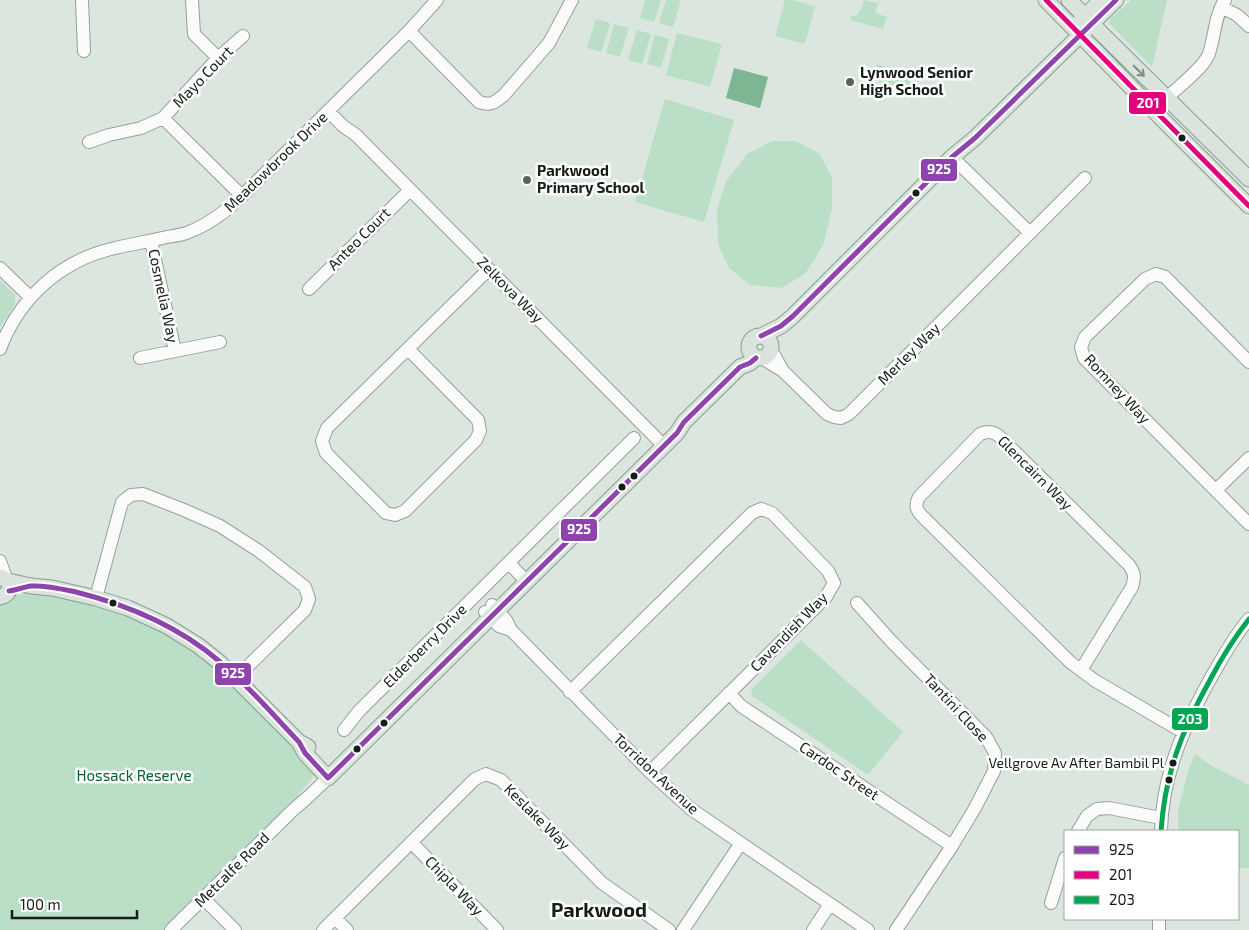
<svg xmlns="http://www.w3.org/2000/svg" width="1249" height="930" viewBox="0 0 1249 930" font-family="'Exo 2',sans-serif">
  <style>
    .green { fill: #bbdfc6 }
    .water { fill: #7eb592 }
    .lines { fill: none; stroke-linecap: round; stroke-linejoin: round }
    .minor-casing { stroke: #96a099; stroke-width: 14 }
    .major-casing { stroke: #8b9d92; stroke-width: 17 }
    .minor { stroke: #fafbfa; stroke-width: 12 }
    .major { stroke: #dae3dd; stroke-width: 15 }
    .bus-1-casing { stroke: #fff; stroke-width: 9 }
    .bus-2-casing { stroke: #fff; stroke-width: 9 }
    .bus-3-casing { stroke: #fff; stroke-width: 9 }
    .bus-1 { stroke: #8e44ad; stroke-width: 5 }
    .bus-2 { stroke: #e5007d; stroke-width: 5 }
    .bus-3 { stroke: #00a651; stroke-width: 5 }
    .oneway { stroke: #818a84 }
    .poi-dot { fill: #5a645d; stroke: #fff; stroke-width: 2 }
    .bus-dot { fill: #141d17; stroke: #fff; stroke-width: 2 }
    .labels { text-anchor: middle; stroke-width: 5; stroke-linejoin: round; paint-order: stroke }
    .bus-label { font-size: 14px; fill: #141d17; stroke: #fff; text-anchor: end }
    .poi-label { font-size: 15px; font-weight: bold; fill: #141d17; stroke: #fff; text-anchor: start }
    .street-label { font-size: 15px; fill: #141d17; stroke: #fff }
    .park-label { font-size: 15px; fill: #066236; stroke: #fff }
    .district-label { font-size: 20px; font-weight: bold; fill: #141d17; stroke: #fff }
    .line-badge { stroke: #fff; stroke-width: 2 }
    .badge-label { font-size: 14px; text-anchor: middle; font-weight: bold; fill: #fff }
  </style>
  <rect width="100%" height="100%" fill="#dbe7de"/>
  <path class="green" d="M645,0H661L654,22L640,18Z
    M666,0H681L673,27L659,23Z
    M785,0H792L815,6L805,44L775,36Z
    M864,0L878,3L875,13L887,17L883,29L850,20L851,16H856L862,7Z
    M1131,0H1167L1152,67L1110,24V19Z
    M596,19L610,23L601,52L587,48Z
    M614,24L629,28L620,57L606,53Z
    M637,30L651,34L642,64L628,60Z
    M677,33L722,44L710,87L666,75Z
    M655,35L669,39L661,68L647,64Z
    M877,64L913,74L908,91L873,80Z
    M665,99L734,120L704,222L635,202Z
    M772,141H795L819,153L832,177V209L823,245L805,274L781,288L750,285L729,268L718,244L717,209L727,180L747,154Z
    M0,280L15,295V304L0,327Z
    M30,592L53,594L131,615L168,635L194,652L218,672L303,755L314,772L312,779L301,791L292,809L167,930H0V604H6L13,596Z
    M801,640L903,732L868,775L752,696L751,690Z
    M1195,754L1212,766L1249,785V868H1238V831H1178V810L1189,768Z"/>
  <path class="water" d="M734,68L768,77L760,108L726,98Z"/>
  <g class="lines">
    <g class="minor-casing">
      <path id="minor" d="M82,0L84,51
        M192,0L194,34L218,58
        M1221,7L1237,15L1249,26
        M409,31L479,102C491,106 494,103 504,95L549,43L572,0
        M1167,98C1178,87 1201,70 1208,56C1215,38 1214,17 1225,0
        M328,111L343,126L356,135L663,445
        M163,118L242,196
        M89,142L109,135L141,128L163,118L218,58L243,36
        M952,157L1030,233
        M151,241L175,351
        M0,268L30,297
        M309,289L410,190
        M0,349C19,298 61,260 115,248C132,244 150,241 167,237C174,236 182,235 189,232C210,224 226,211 242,196L409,31L437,0
        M408,349L478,420L480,431L476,440L405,511L395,515L386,513L326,453L322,441L327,428L489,269
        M770,351L774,355L783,371
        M140,358L220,342
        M762,358L783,371L827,414L834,417L841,418L849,414L1085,178
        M1249,362L1165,277L1156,274L1145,279L1085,337L1081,347L1084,358L1249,524
        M1216,490L1249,458
        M0,561L6,578
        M509,563L526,581
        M96,598L122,502L131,495L143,494L184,510L220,526L259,551L305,587L309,599L305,610L236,678
        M857,603L891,641L986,737L995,753L994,771L975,808L952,846L896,930
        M492,605L506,620L511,630L650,772L691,809L868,930
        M485,612L499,626L511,630
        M1081,670L1132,587C1135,578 1135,573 1129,565L1000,437C993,431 988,431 980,434L919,497C914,506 917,511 923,517L1070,662L1094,680L1183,732
        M570,692L752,513L761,509L772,513L828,571L834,583L826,597L650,772
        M729,693L741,706L952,846
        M344,730L359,711L634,438
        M1078,831L1087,816L1097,809L1109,808L1161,818
        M1161,831C1162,774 1186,722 1213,674C1224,655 1235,635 1249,619
        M411,842L497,930
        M203,898L235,930
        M1051,903L1065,858
        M335,918L347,930
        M1159,919V930
        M171,930L293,810L307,798L328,778
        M323,930L475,779L486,774L501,780L602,883L669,930
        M683,930L741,843
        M813,930L830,904"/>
    </g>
    <g class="major-casing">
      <path id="major" d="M1046,0L1168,125L1249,206
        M1069,0L1101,33L1249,179
        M1078,24L1101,0
        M749 347a11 11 0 1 1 22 0a11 11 0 1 1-22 0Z
        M761,336L781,326L793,316L952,157L975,138L1116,0
        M8,581L31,586L52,588L96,598L128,608L167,626L199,646L219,662L299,742L308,747
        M0,597C9,595 12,588 8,581L1,577
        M299,742L305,753L328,778L677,433L684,422L740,367L750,363L756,358"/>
    </g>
    <use href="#minor" class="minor"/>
    <use href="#major" class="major"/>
    <g class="bus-1-casing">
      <path id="bus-1" d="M761,336L781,326L793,316L952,157L975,138L1116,0
        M9,591C16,590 24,587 31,586C46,585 62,589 76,592C128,605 178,626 219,661C248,685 273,715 299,742L305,753L328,778L677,433L684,422L740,367L750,363L756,358"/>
    </g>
    <g class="bus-2-casing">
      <path id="bus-2" d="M1046,0L1249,206"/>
    </g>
    <g class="bus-3-casing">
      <path id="bus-3" d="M1161,831C1165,773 1182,730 1210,680C1221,659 1234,638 1249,619"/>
    </g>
    <use href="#bus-1" class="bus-1"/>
    <use href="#bus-2" class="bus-2"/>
    <use href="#bus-3" class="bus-3"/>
  </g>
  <defs><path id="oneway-shaft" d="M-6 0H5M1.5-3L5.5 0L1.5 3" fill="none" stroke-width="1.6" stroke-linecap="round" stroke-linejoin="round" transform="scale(1.25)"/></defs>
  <use class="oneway" href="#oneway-shaft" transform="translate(1139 71) rotate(45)"/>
  <g class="poi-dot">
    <circle cx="850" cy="82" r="5"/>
    <circle cx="527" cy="180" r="5"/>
  </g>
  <g class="bus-dot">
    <circle cx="1182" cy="138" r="4.5"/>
    <circle cx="916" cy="193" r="4.5"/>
    <circle cx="634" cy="476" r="4.5"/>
    <circle cx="622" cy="487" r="4.5"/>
    <circle cx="113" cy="603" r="4.5"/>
    <circle cx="384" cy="723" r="4.5"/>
    <circle cx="357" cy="749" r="4.5"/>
    <circle cx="1173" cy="763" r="4.5"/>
    <circle cx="1169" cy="780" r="4.5"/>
  </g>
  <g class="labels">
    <g class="bus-label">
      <text x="1164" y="768">Vellgrove Av After Bambil Pl</text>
    </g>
    <g class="poi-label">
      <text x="860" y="78">Lynwood Senior<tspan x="860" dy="17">High School</tspan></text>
      <text x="537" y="176">Parkwood<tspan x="537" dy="17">Primary School</tspan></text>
    </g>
    <g class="street-label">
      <text transform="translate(203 77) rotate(-46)" y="5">Mayo Court</text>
      <text transform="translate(276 162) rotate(-44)" y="5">Meadowbrook Drive</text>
      <text transform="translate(359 239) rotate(-45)" y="5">Anteo Court</text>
      <text transform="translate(510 290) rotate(45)" y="5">Zelkova Way</text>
      <text transform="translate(163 296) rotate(78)" y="5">Cosmelia Way</text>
      <text transform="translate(909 354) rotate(-45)" y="5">Merley Way</text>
      <text transform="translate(1117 389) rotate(47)" y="5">Romney Way</text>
      <text transform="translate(1035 473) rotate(45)" y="5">Glencairn Way</text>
      <text transform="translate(789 632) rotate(-46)" y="5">Cavendish Way</text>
      <text transform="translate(425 646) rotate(-45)" y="5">Elderberry Drive</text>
      <text transform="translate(956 708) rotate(47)" y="5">Tantini Close</text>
      <text transform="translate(839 771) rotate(34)" y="5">Cardoc Street</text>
      <text transform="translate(656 774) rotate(43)" y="5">Torridon Avenue</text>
      <text transform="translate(537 817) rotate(45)" y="5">Keslake Way</text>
      <text transform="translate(232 870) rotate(-45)" y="5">Metcalfe Road</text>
      <text transform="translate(454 886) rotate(46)" y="5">Chipla Way</text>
    </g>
    <g class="park-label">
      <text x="134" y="781">Hossack Reserve</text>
    </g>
    <g class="district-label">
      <text x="599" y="917">Parkwood</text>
    </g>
  </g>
  <g class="line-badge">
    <rect x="1128" y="91" width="39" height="24" rx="5" fill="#e5007d"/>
    <rect x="920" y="158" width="38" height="24" rx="5" fill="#8e44ad"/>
    <rect x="560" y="518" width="38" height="24" rx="5" fill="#8e44ad"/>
    <rect x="214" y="662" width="38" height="24" rx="5" fill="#8e44ad"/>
    <rect x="1171" y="707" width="38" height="24" rx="5" fill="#00a651"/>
  </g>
  <g class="badge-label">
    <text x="1148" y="108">201</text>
    <text x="939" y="174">925</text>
    <text x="579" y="534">925</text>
    <text x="233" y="678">925</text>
    <text x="1190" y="724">203</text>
  </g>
  <rect x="1064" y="830" width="175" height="90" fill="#ffffff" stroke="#a1a5a2"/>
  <rect x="1074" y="846" width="25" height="8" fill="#8e44ad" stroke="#a1a5a2"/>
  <text x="1109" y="855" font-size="15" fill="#141d17">925</text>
  <rect x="1074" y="871" width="25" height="8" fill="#e5007d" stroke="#a1a5a2"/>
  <text x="1109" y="880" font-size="15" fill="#141d17">201</text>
  <rect x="1074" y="896" width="25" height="8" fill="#00a651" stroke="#a1a5a2"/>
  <text x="1109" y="905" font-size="15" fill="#141d17">203</text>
  <path d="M12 910v8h125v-8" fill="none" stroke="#141d17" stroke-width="2.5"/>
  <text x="20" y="910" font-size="15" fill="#141d17" stroke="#ffffff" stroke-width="4" paint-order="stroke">100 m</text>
</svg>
